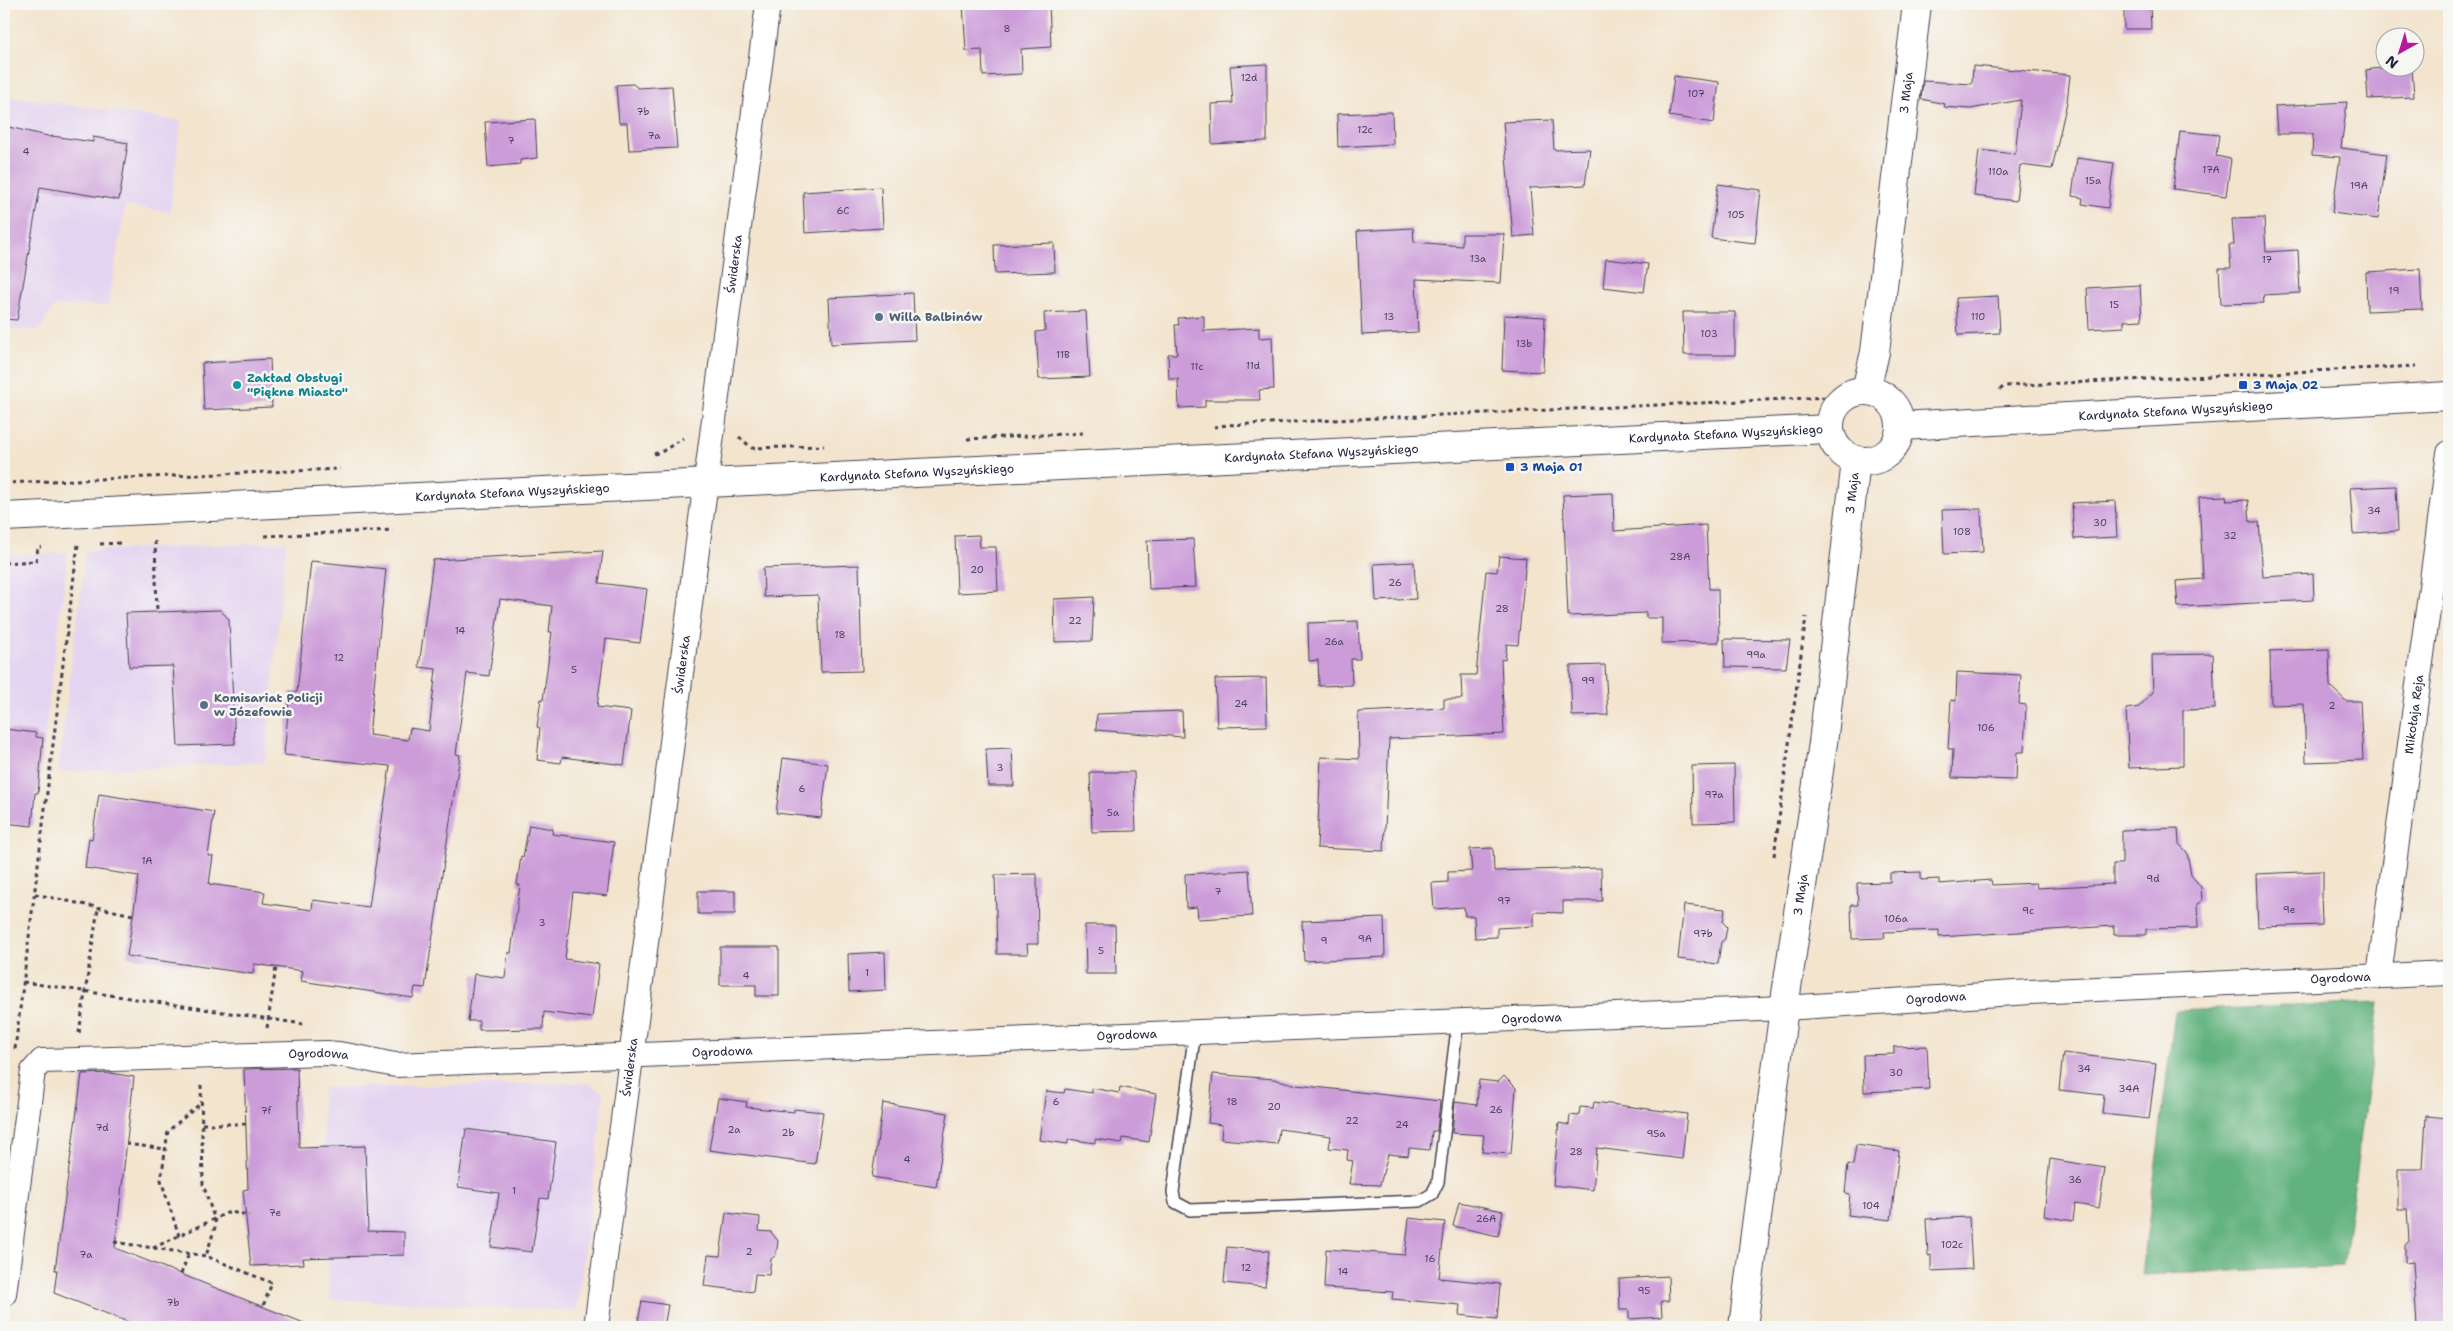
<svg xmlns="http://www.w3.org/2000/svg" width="2453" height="1331" viewBox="0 0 2453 1331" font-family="'Shantell Sans',sans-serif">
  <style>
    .built { fill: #e4d3f1 }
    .forest { fill: #62b27e; stroke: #426a5c }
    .building { fill: #cc9cd9 }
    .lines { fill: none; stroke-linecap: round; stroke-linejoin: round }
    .lane-casing { stroke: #413f51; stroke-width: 14 }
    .street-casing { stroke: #413f51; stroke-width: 26 }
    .secondary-casing { stroke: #413f51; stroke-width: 30 }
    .path { stroke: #413f51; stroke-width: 3; stroke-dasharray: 4 4; stroke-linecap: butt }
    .lane { stroke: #fff; stroke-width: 11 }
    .street { stroke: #fff; stroke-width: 24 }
    .secondary { stroke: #fff; stroke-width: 28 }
    .service-dot { fill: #5c6f8a; stroke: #f6f6f2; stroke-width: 2 }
    .culture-dot { fill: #0f9aa8; stroke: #f6f6f2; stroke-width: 2 }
    .transit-dot { fill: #1a4fb4; stroke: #f6f6f2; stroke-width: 2 }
    .labels { text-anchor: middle; stroke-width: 5; stroke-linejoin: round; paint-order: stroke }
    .number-label { font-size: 10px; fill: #4c4062 }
    .street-label { font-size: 12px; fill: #22223b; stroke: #f6f6f2 }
    .service-label { font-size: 12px; font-weight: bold; fill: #4e5e75; stroke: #f6f6f2; text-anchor: start }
    .culture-label { font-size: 12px; font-weight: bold; fill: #0d838f; stroke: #f6f6f2; text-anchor: start }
    .transit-label { font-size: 12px; font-weight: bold; fill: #164399; stroke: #f6f6f2; text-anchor: start }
  </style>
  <rect width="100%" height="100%" fill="#f6f6f2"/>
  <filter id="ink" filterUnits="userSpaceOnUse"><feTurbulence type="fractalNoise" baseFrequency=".02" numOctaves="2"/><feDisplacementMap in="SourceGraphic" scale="10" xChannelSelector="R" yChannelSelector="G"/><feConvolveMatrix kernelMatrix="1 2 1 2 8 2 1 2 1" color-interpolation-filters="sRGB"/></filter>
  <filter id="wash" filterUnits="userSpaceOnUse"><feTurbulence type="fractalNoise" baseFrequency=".0096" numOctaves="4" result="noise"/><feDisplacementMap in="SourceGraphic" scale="20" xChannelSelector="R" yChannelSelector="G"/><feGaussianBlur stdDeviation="1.12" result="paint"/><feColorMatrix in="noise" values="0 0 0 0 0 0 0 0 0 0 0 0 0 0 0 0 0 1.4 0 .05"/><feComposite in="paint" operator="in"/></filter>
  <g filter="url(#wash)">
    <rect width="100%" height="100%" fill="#f3e4ce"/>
    <path class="built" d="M4,95L181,121L170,212L125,206L108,305L55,306L39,330H4Z
      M286,542L265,762L58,772L86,551Z
      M58,553H68L33,826L4,823V556Z
      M589,1083L604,1094L577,1311L329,1299L322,1088Z"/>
    <path class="forest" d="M2379,1002L2343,1266L2142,1275L2175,1011Z"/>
    <g id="blocks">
      <path class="building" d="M963,4H1049L1051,47L1021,49L1022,74L983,76L982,50L966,51Z
        M2124,4H2150L2151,29H2124Z
        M1267,64V141L1212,144L1211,104L1233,103L1230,66Z
        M1973,66L2070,75L2067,102L2052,169L2020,165L2016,201L1974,196L1979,150L2015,154L2021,100L1970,109L1944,107L1945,104L1921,99L1923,81L1972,84Z
        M2380,68H2412L2414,97L2368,99L2366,70Z
        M1674,76L1719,82L1714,123L1669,116Z
        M633,84L638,88L672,86L677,148L629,150L627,123H619L616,85Z
        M2347,102L2341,148L2387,154L2378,219L2332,213L2340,157L2312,155L2313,134H2277L2275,106Z
        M1392,112L1393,144L1338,147L1337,114Z
        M535,119L537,158L520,160V164L488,167L485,122Z
        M1552,120L1554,150L1590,149L1585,185L1530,188L1534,235L1513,237L1503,122Z
        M4,126L52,137V136L93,142V137L128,143L119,200L40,187L17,320L4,319Z
        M2180,131L2219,135L2216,156L2231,159L2226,196L2173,189Z
        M2077,158L2114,163L2108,208L2082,204L2083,198L2072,196Z
        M1718,184L1761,190L1755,243L1711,238Z
        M881,187L883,228L805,233L803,192Z
        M2264,218L2266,252L2298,250L2300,293L2263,295L2264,303L2221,304L2219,268H2231L2229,245H2234L2232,219Z
        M1413,228L1414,242L1462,246V234H1504L1501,283L1416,279L1418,332L1362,335L1357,231Z
        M1054,243L1055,272L995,274L994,245Z
        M1606,259L1648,264L1644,292L1603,287Z
        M2420,269L2422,309L2367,311L2366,272Z
        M2140,285L2142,320L2124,321V327L2089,329L2087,288Z
        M913,293L915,340L831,344L829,298Z
        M1998,296L2000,333L1958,335L1956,298Z
        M1086,311L1090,377L1039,379L1036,332L1045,331L1044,313Z
        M1683,312H1735V355H1684Z
        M1504,315L1545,317L1543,372L1502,370Z
        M1204,316V331L1259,328V338L1272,337L1274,389L1259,390L1260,400H1205V407L1179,408L1178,379H1169L1168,354H1177L1175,325H1179L1178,318Z
        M270,359L272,407L204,410L202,363Z
        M2396,486L2398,531L2353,534L2350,488Z
        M1613,493L1614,531L1706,525L1709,589H1718L1719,642L1662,643V618H1646V613L1568,616L1563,495Z
        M2226,496L2227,501L2248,500L2250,522H2259L2263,577L2313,574L2314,600L2178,607L2176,581L2203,579L2199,497Z
        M2115,501L2117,537L2074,539L2072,503Z
        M1981,509L1983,552L1944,554L1942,510Z
        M979,535L980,547H996L998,591L957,593L955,536Z
        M1193,539L1196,587L1149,589L1147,541Z
        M603,551L599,583L647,589L640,643L606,639L597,707L631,711L624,765L562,757L561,763L537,760L540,728L537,727L541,699L543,700L552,632H549L552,606L500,599L489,676L467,673L456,754L460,755L425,988L415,987L413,998L301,981L303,971L254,964L253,974L127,956L139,876L85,868L89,838L92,839L99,794L214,812L208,856H213L209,884L265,892L263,903L312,910L313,900L369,907L390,766L284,755L290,692H297L311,561L386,569L369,735L408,740L410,728L429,731L436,669L419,667L433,560Z
        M1499,556L1526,558L1518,645L1507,644L1505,660L1501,659L1504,734L1389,739L1384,851L1317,848L1321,757L1359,759L1358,712L1444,708V699H1462L1461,675H1476L1486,571L1497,572Z
        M1414,562L1416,599L1376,601L1374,564Z
        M859,565L862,671L821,672L818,595L764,597L763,568Z
        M1094,597L1092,641L1055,642L1054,599Z
        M220,610L229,619L235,744L178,746L173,666L129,667L126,613Z
        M1358,621L1360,659H1351L1352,685L1319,686L1318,660L1309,661L1308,623Z
        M1724,639L1790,640L1786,668L1725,667Z
        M2329,649L2330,686L2346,701H2360L2363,760L2306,762L2304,704L2271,705L2270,651Z
        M2213,654L2215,709L2183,710V766L2129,768L2126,709L2139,707L2153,692L2152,655Z
        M1605,665L1608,715L1572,716L1570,666Z
        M1957,672L2021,675L2019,704L2026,705L2024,752H2017L2016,780L1952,778L1953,749H1948L1951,700L1956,701Z
        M1266,678L1267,726L1217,727L1215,679Z
        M1182,711L1183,737L1096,730L1097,714Z
        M5,729L36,733V737L43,738L38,793H35L32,826L4,823Z
        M1012,748L1014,786H988L986,749Z
        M783,758L828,764L821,818L776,813Z
        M1734,765L1735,822L1693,823L1692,766Z
        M1090,772H1134L1136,831L1092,832Z
        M529,825L553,829L552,834L614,842L607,896L573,892L565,959L599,964L592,1018L544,1012L543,1029L479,1030V1021H468L474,974L505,978L508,953H511L520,885H517L521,856L523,857Z
        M2178,828L2179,844L2187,852L2191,875L2201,887L2202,901L2197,904L2198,928L2146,929V935H2114V926L1939,937V930L1884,932L1885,938L1852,939L1851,905H1858L1857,883L1890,882V873L1921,872V880L1939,879V884L1991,880L1992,885L2036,883L2037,888L2113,884V864H2122V830Z
        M1493,848L1494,871L1601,868L1602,901H1563V913L1534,912V926L1497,928V937L1475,938L1474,916H1465L1464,907L1434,909L1432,883L1448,882V872L1472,871L1470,849Z
        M1249,870L1252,916L1198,919L1197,907L1186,908L1185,874Z
        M2323,871V890L2321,893L2322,925L2258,927L2256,874Z
        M1037,874L1038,944H1027L1028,954H997L995,875Z
        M698,891H735V914H698Z
        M1684,905L1725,909L1723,922L1727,927L1725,939L1721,942L1718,964L1678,959Z
        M1384,918L1385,957L1304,961L1302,921Z
        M1085,925H1115L1116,974H1086Z
        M720,947H779V996H756V985H720Z
        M885,952L886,990L849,992L848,954Z
        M1927,1046L1929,1089L1864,1092L1863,1055L1894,1054V1047Z
        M2063,1053L2156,1064L2149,1119L2102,1114L2104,1095L2059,1090Z
        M297,1068L299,1148L365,1146L368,1231L404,1232V1255L303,1258L304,1264L251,1266L243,1190L248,1189L244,1069Z
        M111,1073L134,1077L115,1248L314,1327H141L54,1293L57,1270H55L82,1074Z
        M1213,1074L1274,1079L1297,1085L1440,1101L1437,1131H1432L1430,1150L1409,1148L1408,1156L1388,1154L1380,1185L1349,1184L1353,1161L1347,1160L1348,1150L1329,1148L1331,1136L1279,1129L1277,1144L1221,1139L1222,1125L1208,1123Z
        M1504,1076L1516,1088L1511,1154L1482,1152L1484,1135L1452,1133L1455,1102L1477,1105L1479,1080L1498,1082Z
        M1120,1087L1156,1094L1149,1142L1123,1138L1122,1143L1095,1139V1143L1068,1139V1144L1039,1140L1046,1091L1064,1093L1065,1089L1092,1093V1088L1119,1093Z
        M718,1098L747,1102L746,1107L794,1112V1109L823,1112L815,1164L709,1150Z
        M1594,1102L1687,1114L1682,1159L1597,1148L1593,1190L1553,1185L1559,1123L1569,1125L1570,1115L1579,1116L1580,1107L1593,1108Z
        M883,1103L948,1113L936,1187L872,1177Z
        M2426,1116L2449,1118V1327H2417L2413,1262L2405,1263V1245L2409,1241L2407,1209H2398V1169H2423Z
        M466,1129L556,1142L548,1199L540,1198L532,1252L491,1247L499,1193L458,1187Z
        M1856,1145L1899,1151L1891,1220L1848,1215L1850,1194L1845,1193L1848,1164L1853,1165Z
        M2050,1159L2105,1168L2099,1208L2075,1204L2073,1221L2044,1216Z
        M1459,1202L1503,1211L1498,1236L1453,1226Z
        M726,1213L760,1217L759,1231L771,1232L778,1241L776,1255L771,1259L769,1275L755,1274L753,1292L704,1286L708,1255L720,1256Z
        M1969,1217L1972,1269L1931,1271V1255L1928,1256L1926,1219Z
        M1409,1218L1445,1222L1439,1278L1500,1284L1497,1319L1459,1315L1460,1305L1392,1299L1393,1292L1324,1288L1326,1249L1405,1255Z
        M1227,1247L1269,1251L1265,1287L1224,1283Z
        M1668,1276L1669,1301H1661L1662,1317L1629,1319V1310H1620L1619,1279Z
        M642,1301L668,1305L664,1327H637Z"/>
    </g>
  </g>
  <g filter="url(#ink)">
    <use href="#blocks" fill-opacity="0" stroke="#413f51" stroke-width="1"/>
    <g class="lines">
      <g class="lane-casing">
        <path id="lane" d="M1195,1031L1173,1192L1175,1202L1190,1210L1420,1201L1432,1194L1438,1182L1458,1020"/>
      </g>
      <g class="street-casing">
        <g id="street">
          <path id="s1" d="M2379,976L2449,453"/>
          <path id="s2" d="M4,1294L33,1071L42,1061L326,1053C350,1054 372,1061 396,1065L1784,1008L2030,992L2449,973"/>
          <path id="s3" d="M596,1327L768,4"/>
        </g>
      </g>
      <g class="secondary-casing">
        <g id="secondary">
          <path id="s4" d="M1866,390L1875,352L1917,4"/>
          <circle cx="1865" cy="426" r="35"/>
          <path id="s5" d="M1901,426L2449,396"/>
          <path id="s6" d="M4,517L1829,429"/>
          <path id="s7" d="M1743,1327L1784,1008L1823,743L1856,461"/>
        </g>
      </g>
      <path class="path" d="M2000,390L2004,386L2416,366
        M1214,427L1227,425L1829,397
        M739,437L752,448L824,446
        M967,439L1084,433
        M654,454L663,451L683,438
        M4,483L340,469
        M265,536L393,530
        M155,541L157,612
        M100,544L121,543
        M4,563L36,561L38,547H41
        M1774,856L1806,617
        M35,894L133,915
        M23,982L303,1024
        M267,1028L276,967
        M79,1033L98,908
        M15,1049L78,544
        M201,1085L203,1184L216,1224L206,1256
        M202,1124H246
        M126,1144L165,1149
        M179,1236L161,1180L168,1131L201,1103
        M114,1242L206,1256L272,1283L263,1306
        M153,1248L229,1212L249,1215
        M181,1274L189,1253"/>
      <use href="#lane" class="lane"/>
      <use href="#street" class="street"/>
      <use href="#secondary" class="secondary"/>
    </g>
  </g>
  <g class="service-dot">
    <circle cx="879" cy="317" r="5"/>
    <circle cx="204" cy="705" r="5"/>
  </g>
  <circle class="culture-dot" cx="237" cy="385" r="5"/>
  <g class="transit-dot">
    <rect x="2238" y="380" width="10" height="10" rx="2.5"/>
    <rect x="1505" y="462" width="10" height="10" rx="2.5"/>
  </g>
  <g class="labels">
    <g class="number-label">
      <text x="1007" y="32">8</text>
      <text x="1249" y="81">12d</text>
      <text x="1696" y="97">107</text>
      <text x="643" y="115">7b</text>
      <text x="1365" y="133">12c</text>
      <text x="654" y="139">7a</text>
      <text x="511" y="144">7</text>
      <text x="26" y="155">4</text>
      <text x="2211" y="173">17A</text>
      <text x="1998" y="175">110a</text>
      <text x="2093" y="184">15a</text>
      <text x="2359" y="189">19A</text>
      <text x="843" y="214">6C</text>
      <text x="1736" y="218">105</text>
      <text x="1478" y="262">13a</text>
      <text x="2267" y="263">17</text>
      <text x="2394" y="294">19</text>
      <text x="2114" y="308">15</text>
      <text x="1389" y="320">13</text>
      <text x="1978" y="320">110</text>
      <text x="1709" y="337">103</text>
      <text x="1524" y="347">13b</text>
      <text x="1063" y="358">11B</text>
      <text x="1253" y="369">11d</text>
      <text x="1197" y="370">11c</text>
      <text x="2374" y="514">34</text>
      <text x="2100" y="526">30</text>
      <text x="1962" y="535">108</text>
      <text x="2230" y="539">32</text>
      <text x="1680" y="560">28A</text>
      <text x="977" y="573">20</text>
      <text x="1395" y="586">26</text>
      <text x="1502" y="612">28</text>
      <text x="1075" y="624">22</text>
      <text x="460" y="634">14</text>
      <text x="840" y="638">18</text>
      <text x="1334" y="645">26a</text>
      <text x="1756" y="658">99a</text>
      <text x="339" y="661">12</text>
      <text x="574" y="673">5</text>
      <text x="1588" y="684">99</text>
      <text x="1241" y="707">24</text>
      <text x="2332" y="709">2</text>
      <text x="1986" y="731">106</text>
      <text x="1000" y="771">3</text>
      <text x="802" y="792">6</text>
      <text x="1714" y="798">97a</text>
      <text x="1113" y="816">5a</text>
      <text x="147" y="864">1A</text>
      <text x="2153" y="882">9d</text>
      <text x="1218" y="895">7</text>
      <text x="1504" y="904">97</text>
      <text x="2289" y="913">9e</text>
      <text x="2028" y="914">9c</text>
      <text x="1896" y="922">106a</text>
      <text x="542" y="926">3</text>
      <text x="1703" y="937">97b</text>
      <text x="1365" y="942">9A</text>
      <text x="1324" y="944">9</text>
      <text x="1101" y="954">5</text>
      <text x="867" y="976">1</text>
      <text x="746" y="979">4</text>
      <text x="2084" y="1072">34</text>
      <text x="1896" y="1076">30</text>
      <text x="2129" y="1092">34A</text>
      <text x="1056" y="1105">6</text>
      <text x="1232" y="1105">18</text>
      <text x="1274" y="1110">20</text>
      <text x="1496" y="1113">26</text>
      <text x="266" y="1114">7f</text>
      <text x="1352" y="1124">22</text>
      <text x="1402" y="1128">24</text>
      <text x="102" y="1131">7d</text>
      <text x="734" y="1133">2a</text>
      <text x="788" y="1136">2b</text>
      <text x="1656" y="1137">95a</text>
      <text x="1576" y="1155">28</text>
      <text x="907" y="1163">4</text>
      <text x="2075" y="1183">36</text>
      <text x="514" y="1194">1</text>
      <text x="1871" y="1209">104</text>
      <text x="275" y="1216">7e</text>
      <text x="1486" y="1222">26A</text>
      <text x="1952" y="1248">102c</text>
      <text x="749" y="1255">2</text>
      <text x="86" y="1258">7a</text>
      <text x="1430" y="1262">16</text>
      <text x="1246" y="1271">12</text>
      <text x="1343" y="1275">14</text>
      <text x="1644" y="1294">95</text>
      <text x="173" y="1306">7b</text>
    </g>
    <g class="street-label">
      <text dy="4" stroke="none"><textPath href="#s4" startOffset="300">3 Maja</textPath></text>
      <text dy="4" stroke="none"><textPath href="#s3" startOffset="1072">Świderska</textPath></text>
      <text dy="4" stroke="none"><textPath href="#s5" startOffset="275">Kardynała Stefana Wyszyńskiego</textPath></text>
      <text dy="4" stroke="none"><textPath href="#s6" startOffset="1724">Kardynała Stefana Wyszyńskiego</textPath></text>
      <text dy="4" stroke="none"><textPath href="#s6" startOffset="1319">Kardynała Stefana Wyszyńskiego</textPath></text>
      <text dy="4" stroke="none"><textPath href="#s6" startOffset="914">Kardynała Stefana Wyszyńskiego</textPath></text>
      <text dy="4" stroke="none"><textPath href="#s6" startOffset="509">Kardynała Stefana Wyszyńskiego</textPath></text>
      <text dy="4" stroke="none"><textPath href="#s7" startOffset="841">3 Maja</textPath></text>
      <text dy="4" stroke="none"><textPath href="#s3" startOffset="668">Świderska</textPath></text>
      <text dy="4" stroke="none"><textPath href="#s1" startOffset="264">Mikołaja Reja</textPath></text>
      <text dy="4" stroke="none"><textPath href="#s7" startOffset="436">3 Maja</textPath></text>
      <text dy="4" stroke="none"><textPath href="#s2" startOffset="2540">Ogrodowa</textPath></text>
      <text dy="4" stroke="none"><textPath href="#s2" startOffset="2135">Ogrodowa</textPath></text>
      <text dy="4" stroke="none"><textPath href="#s2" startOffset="1730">Ogrodowa</textPath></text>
      <text dy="4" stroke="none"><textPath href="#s2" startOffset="1325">Ogrodowa</textPath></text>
      <text dy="4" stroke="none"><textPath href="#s2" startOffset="920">Ogrodowa</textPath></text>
      <text dy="4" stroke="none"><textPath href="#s2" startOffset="515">Ogrodowa</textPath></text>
      <text dy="4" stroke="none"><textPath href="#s3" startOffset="262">Świderska</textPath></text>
    </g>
    <g class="service-label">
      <text x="889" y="321">Willa Balbinów</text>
      <text x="214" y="702">Komisariat Policji<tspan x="214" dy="14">w Józefowie</tspan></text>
    </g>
    <g class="culture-label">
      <text x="247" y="382">Zakład Obsługi<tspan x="247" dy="14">"Piękne Miasto"</tspan></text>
    </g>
    <g class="transit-label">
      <text x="2253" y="389">3 Maja 02</text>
      <text x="1520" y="471">3 Maja 01</text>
    </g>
  </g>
  <rect width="2453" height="1331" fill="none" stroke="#f6f6f2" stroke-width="20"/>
  <g transform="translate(2400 52) rotate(219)"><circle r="24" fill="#f6f6f2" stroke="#a1a1a9"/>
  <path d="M0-4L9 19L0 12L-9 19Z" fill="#b5179e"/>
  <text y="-8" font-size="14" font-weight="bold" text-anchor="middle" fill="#22223b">N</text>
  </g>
</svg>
